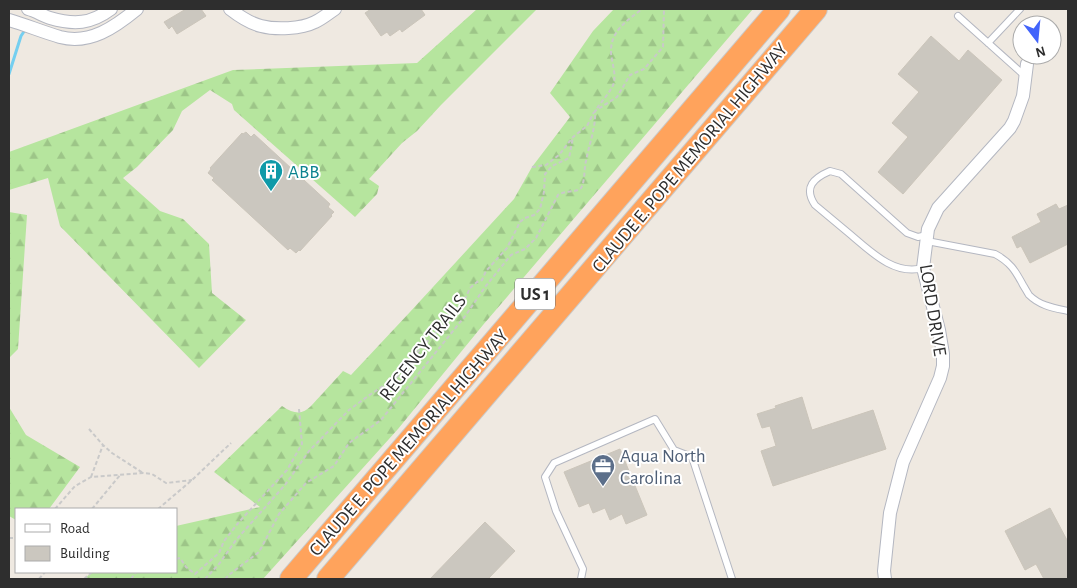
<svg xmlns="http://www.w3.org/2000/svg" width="1077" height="588" viewBox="0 0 1077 588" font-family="'Alegreya Sans',sans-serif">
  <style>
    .forest { fill: url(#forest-firs) }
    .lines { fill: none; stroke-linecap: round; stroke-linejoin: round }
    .stream { stroke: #75cff0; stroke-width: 3 }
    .building { fill: #cbc7bf; stroke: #cbc5ba }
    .service-casing { stroke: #b4b7c1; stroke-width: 8 }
    .minor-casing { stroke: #b4b7c1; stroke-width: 14 }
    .motorway-casing { stroke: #c9c9c9; stroke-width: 24 }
    .path { stroke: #c9c9c9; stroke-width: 2; stroke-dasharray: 4 2.5; stroke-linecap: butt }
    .service { stroke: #fff; stroke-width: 6 }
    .minor { stroke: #fff; stroke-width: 12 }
    .motorway { stroke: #ffa35c; stroke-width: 22 }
    .labels { text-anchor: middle; stroke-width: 4; stroke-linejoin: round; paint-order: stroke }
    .shield { fill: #fff; stroke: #6d6d6d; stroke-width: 1 }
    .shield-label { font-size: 18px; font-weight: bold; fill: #2e2e2e }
    .street-label { font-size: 19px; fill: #2e2e2e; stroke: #fff }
    .culture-label { font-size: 19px; fill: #0d838f; stroke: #fff; text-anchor: start }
    .service-label { font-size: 19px; fill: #4e5e75; stroke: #fff; text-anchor: start }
  </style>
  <defs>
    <pattern id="forest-firs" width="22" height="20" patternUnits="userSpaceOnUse" patternTransform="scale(1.25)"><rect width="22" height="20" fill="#b6e59e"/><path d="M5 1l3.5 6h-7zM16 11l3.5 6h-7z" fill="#9dc588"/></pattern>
  </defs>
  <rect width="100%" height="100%" fill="#efe9e1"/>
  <path class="forest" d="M477,9H537L441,105L417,131L402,143L369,179L379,186L377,194L355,217L234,110L232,104L210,90L182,111L173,130L137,167L123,178L160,211L183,219L209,244L212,293L246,320L199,368L60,226L48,178L9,190V152L233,70L417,63Z
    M614,9H753L483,325L398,429L263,579H84L92,572H176V526L260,507L214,472L282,406C304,421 309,407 324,392C330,385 337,378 343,371L351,375L410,312L514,199L532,167L570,117L550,93L593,31Z
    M9,212L27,215L18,349L9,358Z
    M9,407L26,435L80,467L49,509H16V520L9,516Z"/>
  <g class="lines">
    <path class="stream" d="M9,74L21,36L25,30"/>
  </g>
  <path class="building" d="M186,9H201L206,16L177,34L172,26L169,29L164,22Z
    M371,9H421L425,15L402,32L400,29L390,36L387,32L381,36L365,13Z
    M931,36L959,61L968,50L1002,80L903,194L878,172L908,137L892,123L919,92L898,74Z
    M246,132L251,137L254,134L330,204L328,207L334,212L331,215L332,216L300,251L299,250L296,253L290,248L288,250L212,180L214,178L208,173L211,169L210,168L242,133L243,134Z
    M1056,204L1059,209L1068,205V244L1030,263L1021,246L1017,248L1012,237L1041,222L1037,214Z
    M802,397L812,430L873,410L886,449L773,486L761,451L776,446L770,426L762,428L757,414L776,408L775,406Z
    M620,449L647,515L626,524L622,514L610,520L605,508L593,513L589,503L579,507L564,472Z
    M1050,508L1068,542V579H1044L1036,564L1025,570L1005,531Z
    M485,522L515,551L488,579H430Z"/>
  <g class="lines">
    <g class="service-casing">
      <path id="service" d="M958,16L1025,76
        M988,43L1020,9
        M927,241L995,254C1010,262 1015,270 1023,285C1025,288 1027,292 1029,295C1040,306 1054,308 1068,311
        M923,268C895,276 871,252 851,235C839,225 827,215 815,205C803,187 814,178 830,171L841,174L907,233L918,237L927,235
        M581,579L583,569L556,511L545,477L554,463L655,419L674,450L692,457L732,579"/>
    </g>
    <g class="minor-casing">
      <path id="minor" d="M28,9C36,11 43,16 50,18C74,25 91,24 111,9
        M230,9C239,16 249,23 261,26C276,30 301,29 315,22C322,19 329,13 335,9
        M9,20C26,25 43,32 60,37C90,45 115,27 137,9
        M885,579L884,571L890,513L903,462L940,378L943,366V354L939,330L923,268L928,229L938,208L1010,128L1014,121L1023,96L1027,64"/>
    </g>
    <g class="motorway-casing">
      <path id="motorway" d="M291,579L779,9
        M328,579L816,9"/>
    </g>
    <path class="path" d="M597,108C602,101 613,89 614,82C616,71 611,61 611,51C611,30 628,20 642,9
      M532,167L546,165L559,155L573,137L587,126L594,112
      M89,429L103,445L112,453L143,473
      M91,477L103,445
      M55,509L75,486L91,477L143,473L152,474L166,483L192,480
      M92,509L121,474
      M158,509L192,480L231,443
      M9,538H16
      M176,559L180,558L186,567L195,574L219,553L224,541L239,522L287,470L302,444L299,409
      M39,579L45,572
      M84,579L92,572
      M131,579L136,572
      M205,579L219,564L236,540L285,485L309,451L349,410L371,394L397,377L412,358L455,312L466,297L470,288L477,282L482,280L486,271L507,248L520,222L525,218L534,215L540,209L544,192L545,174L552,166L569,158L573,137
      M225,579L230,574L259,552L279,514L306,483L334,466L349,443L381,420L466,315L485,287L511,255L525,249L536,238L558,195C565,190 576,193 581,188C585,182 584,169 586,161C589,144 596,128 595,111L617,97L630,75L644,69L663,47L664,9"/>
    <use href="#service" class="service"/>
    <use href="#minor" class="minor"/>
    <use href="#motorway" class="motorway"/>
  </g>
  <defs>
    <g id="building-pin" transform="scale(1.25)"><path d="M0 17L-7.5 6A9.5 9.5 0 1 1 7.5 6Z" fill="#0f9aa8" stroke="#fff"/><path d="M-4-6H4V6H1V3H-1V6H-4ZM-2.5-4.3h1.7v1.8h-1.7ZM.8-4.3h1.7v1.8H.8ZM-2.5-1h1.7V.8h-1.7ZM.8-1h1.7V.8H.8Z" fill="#fff"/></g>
    <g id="office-pin" transform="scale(1.25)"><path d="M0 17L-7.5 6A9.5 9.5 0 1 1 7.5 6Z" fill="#5c6f8a" stroke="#fff"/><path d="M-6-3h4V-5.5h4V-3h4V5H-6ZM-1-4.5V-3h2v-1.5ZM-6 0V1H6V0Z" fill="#fff"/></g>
  </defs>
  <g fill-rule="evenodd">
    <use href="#building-pin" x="271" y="171"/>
    <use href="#office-pin" x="603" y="466"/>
  </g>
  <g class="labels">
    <rect class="shield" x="515" y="278.5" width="40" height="31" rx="4"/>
    <g class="shield-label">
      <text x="535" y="300">US 1</text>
    </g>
    <g class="street-label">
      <text transform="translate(689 157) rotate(-50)" y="7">CLAUDE E. POPE MEMORIAL HIGHWAY</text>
      <text transform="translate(934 310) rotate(81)" y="7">LORD DRIVE</text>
      <text transform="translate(422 347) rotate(-52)" y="7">REGENCY TRAILS</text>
      <text transform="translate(408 442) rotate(-49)" y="7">CLAUDE E. POPE MEMORIAL HIGHWAY</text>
    </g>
    <g class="culture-label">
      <text x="288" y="178">ABB</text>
    </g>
    <g class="service-label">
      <text x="620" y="462">Aqua North<tspan x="620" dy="22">Carolina</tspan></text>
    </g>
  </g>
  <rect width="1077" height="588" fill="none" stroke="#2e2e2e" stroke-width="20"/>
  <rect x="15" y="508" width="162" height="65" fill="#ffffff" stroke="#ababab"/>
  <rect x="25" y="524" width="25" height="8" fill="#ffffff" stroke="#ababab"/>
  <text x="60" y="533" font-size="15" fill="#2e2e2e">Road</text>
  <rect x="25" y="546" width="25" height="15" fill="#cbc7bf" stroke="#ababab"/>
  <text x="60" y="558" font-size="15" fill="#2e2e2e">Building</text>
  <g transform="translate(1037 40) rotate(164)"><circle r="24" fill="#ffffff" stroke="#ababab"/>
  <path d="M0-4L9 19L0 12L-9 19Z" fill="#4264fb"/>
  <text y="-8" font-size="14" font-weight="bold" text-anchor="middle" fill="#2e2e2e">N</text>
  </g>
</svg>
